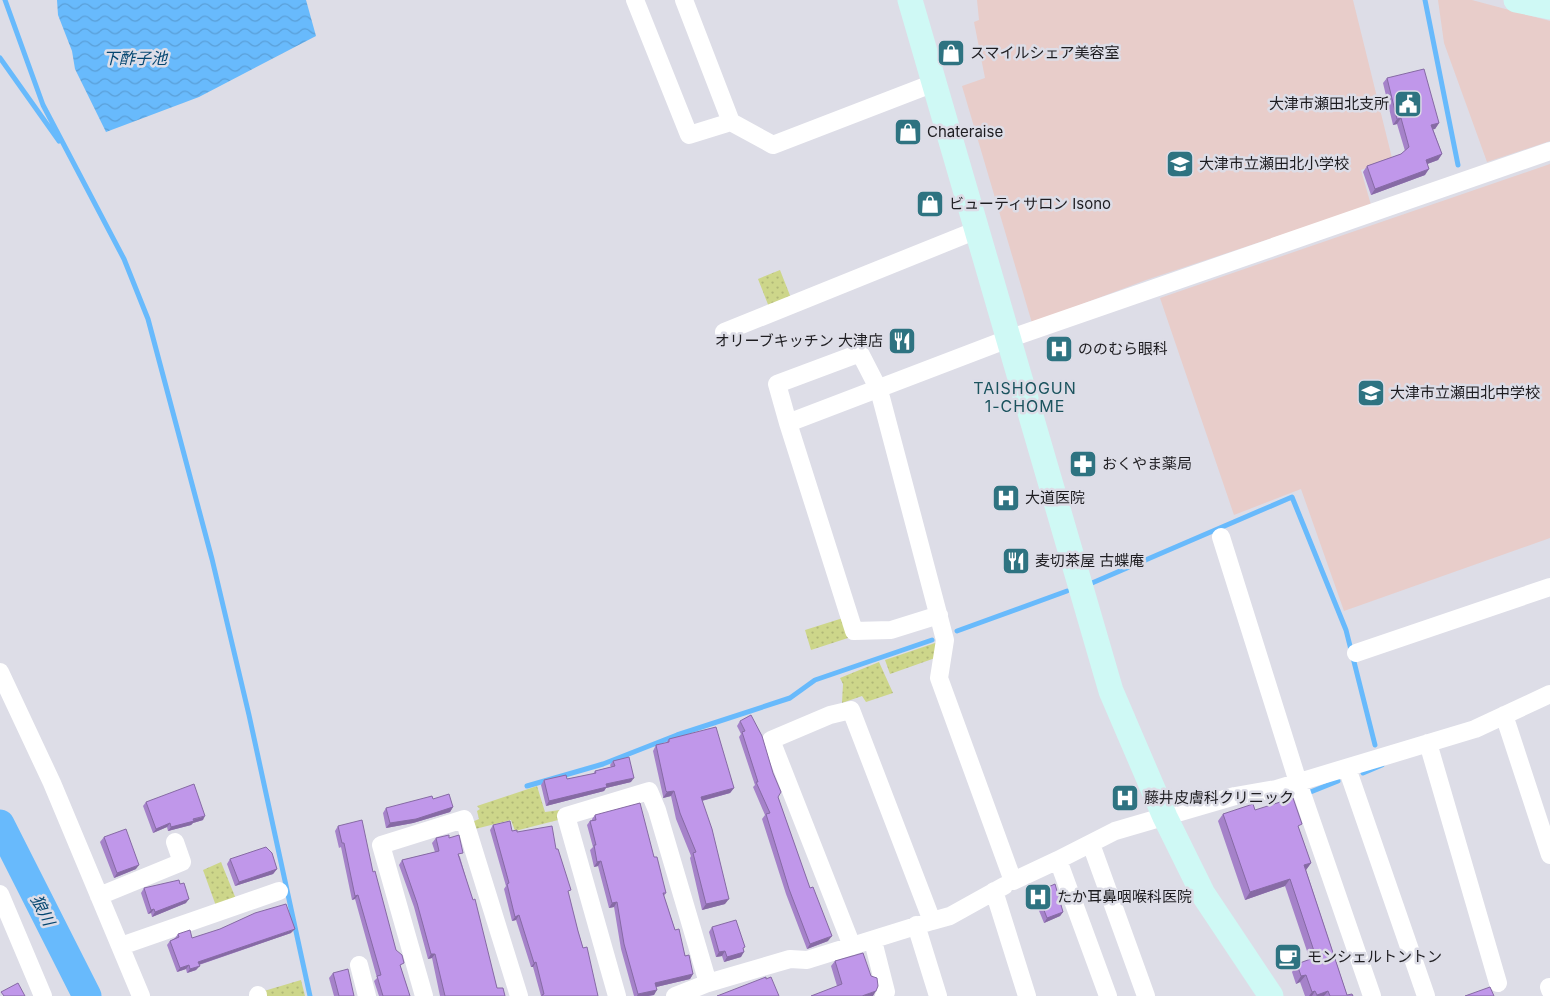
<svg xmlns="http://www.w3.org/2000/svg" width="1550" height="996" viewBox="0 0 1550 996" font-family="Inter,'Noto Sans JP',sans-serif">
  <style>
    .education { fill: #e8cdca }
    .grass { fill: url(#grass-dots) }
    .water { fill: url(#water-waves) }
    .lines { fill: none; stroke-linecap: round; stroke-linejoin: round }
    .stream { stroke: #68bafc; stroke-width: 5 }
    .river { stroke: #68bafc; stroke-width: 29 }
    .street { stroke: #fff; stroke-width: 18 }
    .secondary { stroke: #cff9f5; stroke-width: 25 }
    .wall { fill: #a582c9 }
    .shaded-wall { fill: #866aa4 }
    .building { fill: #c097ea; stroke: #866aa4 }
    .labels { text-anchor: middle; stroke-width: 5; stroke-linejoin: round; paint-order: stroke }
    .poi-label { font-size: 15px; fill: #1e1d21; stroke: #dddde7; text-anchor: start }
    .water-label { font-size: 16px; font-style: italic; fill: #044670; stroke: #dddde7 }
    .neighbourhood-label { font-size: 16px; letter-spacing: 1px; fill: #1b535e; stroke: #dddde7 }
  </style>
  <defs>
    <pattern id="grass-dots" width="8" height="8" patternUnits="userSpaceOnUse" patternTransform="scale(1.25)"><rect width="8" height="8" fill="#cdd68a"/><path d="M2 2h.1M6 6h.1" fill="none" stroke="#b0b777" stroke-width="1.8" stroke-linecap="round"/></pattern>
    <pattern id="water-waves" width="16" height="10" patternUnits="userSpaceOnUse" patternTransform="scale(1.25)"><rect width="16" height="10" fill="#68bafc"/><path d="M0 5q4-4 8 0t8 0" fill="none" stroke="#5a9fd8"/></pattern>
  </defs>
  <rect width="100%" height="100%" fill="#dddde7"/>
  <path class="education" d="M977,0H1353L1392,158L1361,170L1371,205L1146,280L1032,323L962,86L985,78L974,22L979,20Z
    M1438,0H1472L1550,21V141L1487,162L1444,43Z
    M1550,164V538L1344,611L1301,489L1234,515L1160,298Z"/>
  <path class="grass" d="M780,270L791,298L769,307L758,279Z
    M843,618L851,637L811,650L805,630Z
    M941,641L938,657L890,674L885,660Z
    M879,662L893,693L866,702L862,696L842,703L843,684L840,678Z
    M537,786L545,812L560,810L562,819L515,831L511,820L475,829L472,822L479,819L477,811L480,809L477,806Z
    M221,862L236,899L216,906L203,870Z
    M301,980L305,996H265L264,991Z"/>
  <path class="water" d="M57,0H306L316,36L199,97L106,132L75,69L72,51L58,15Z"/>
  <g class="lines">
    <path class="stream" d="M5,0L43,105L124,259L148,319L212,559L249,715L310,996
      M1425,0L1458,165
      M0,58L59,141
      M1092,583L1292,497L1346,630L1375,745
      M957,631L1067,591
      M1363,773L1382,765
      M527,786L603,764L677,735L790,698L815,680L932,640
      M1309,795L1308,793L1338,781"/>
    <path class="river" d="M0,824L87,996"/>
    <path class="street" d="M635,0L689,135L731,122
      M684,0L731,122L773,145L934,83
      M724,332L977,230
      M788,423L777,384L860,353L879,390L945,640L939,678L1013,881L1058,860
      M1221,537L1298,782L1372,996
      M939,615L891,630L854,631L788,423L1008,339L1550,151
      M1356,653L1550,587
      M0,672L52,783L141,996
      M1504,715L1550,855
      M1428,743L1498,983
      M1347,768L1426,996
      M1091,844L1146,996
      M994,891L1027,996
      M0,894L43,996
      M99,896L182,862L175,842
      M932,921L950,916L1004,886
      M916,925L938,996
      M873,941L886,992L884,996
      M121,946L279,891
      M359,965L367,996
      M1549,987L1550,990
      M258,995V996
      M424,996L381,845L464,819L519,996
      M617,996L566,816L649,791L657,810L708,983L790,959L807,960L932,921L851,710L830,715L771,740L852,946
      M675,996L708,983
      M1108,996L1058,860L1115,831L1235,796L1276,789L1475,729L1550,694"/>
    <path class="secondary" d="M910,0L1111,691L1165,817L1203,894L1271,996
      M1516,0L1550,7"/>
  </g>
  <path class="wall" d="M1387,78L1439,123L1435,129H1433L1442,154L1438,160L1427,164L1425,175L1371,195L1363,172L1367,166L1401,154L1405,151L1397,124L1393,125L1383,83Z
    M740,721L778,797L828,941L807,949L786,894L762,819L765,815L753,787L755,785L739,737L741,734L737,726Z
    M669,739L734,788L730,793L702,801L725,904L702,910L690,858L691,856L676,819L671,796L663,798V796L653,751L656,745L666,743Z
    M613,761L631,782L606,788L604,791L546,806L541,785L544,780L567,779L593,774L595,771L611,767L610,765Z
    M433,799L453,807L450,812L413,823L386,828L383,813L386,808Z
    M146,802L203,820L193,823L191,825L168,831L167,827L153,833L143,806Z
    M1255,810L1299,829L1311,863L1306,870L1347,995L1353,996H1305L1300,982L1296,984L1292,972L1297,964L1310,960L1285,886L1245,900L1218,821L1223,814Z
    M595,815L654,857L666,893L664,896L675,930L693,974L690,979L656,987L654,995L648,996H634L621,949L614,907L609,908L598,866L594,867L590,850L593,847L587,825L590,821L592,820V819Z
    M493,825L517,832L556,849L568,894L578,931L598,996H541L533,967H531L516,920L512,921L504,889L506,886L490,830Z
    M338,826L373,872L401,968L410,996H379L374,981L377,978L355,899L352,900L341,847L339,848L335,831Z
    M104,837L136,869L114,878L100,842Z
    M436,838H449L460,857L497,988L505,996H440L432,958L428,959L414,907L399,865L402,860L435,852L432,843Z
    M230,859L277,869L273,874L235,886L227,864Z
    M180,884L186,903L152,917L151,913L148,914L141,893L144,888Z
    M1037,892L1063,912L1060,916L1044,923L1033,896Z
    M712,927L743,949L741,957L724,962L722,956L716,957L709,932Z
    M291,933L199,965L196,970L187,973L186,969L177,972L167,945L170,941L175,938L178,934L192,938Z
    M835,961L871,976L837,986L831,966Z
    M333,973L354,996H334L329,978Z"/>
  <path class="shaded-wall" d="M1401,118L1397,124L1393,125L1397,119Z
    M1439,123L1435,129L1427,131L1431,125Z
    M1442,154L1438,160L1422,166L1426,160Z
    M1429,169L1425,175L1371,195L1375,189Z
    M634,778L631,782L606,788L604,791L546,806L549,801L606,784Z
    M734,788L730,793L697,802L701,797Z
    M674,791L671,796L663,798L667,792Z
    M453,807L450,812L413,823L386,828L390,823Z
    M205,816L203,820L193,823L191,825L168,831L171,827Z
    M170,823L167,827L153,833L156,829Z
    M601,861L598,866L594,867L597,862Z
    M1311,863L1306,870L1304,865Z
    M139,865L136,869L114,878L117,873Z
    M277,869L273,874L235,886L239,882Z
    M1290,879L1285,886L1245,900L1250,892Z
    M358,895L355,899L352,900L355,896Z
    M189,899L186,903L152,917L155,912Z
    M729,899L725,904L702,910L706,904Z
    M617,902L614,907L609,908L612,903Z
    M154,909L151,913L148,914L151,910Z
    M1063,912L1060,916L1044,923L1047,918Z
    M519,915L516,920L512,921L515,917Z
    M295,929L291,933L195,966L198,962Z
    M832,936L828,941L807,949L810,944Z
    M725,951L722,956L716,957L719,952Z
    M744,952L741,957L724,962L727,957Z
    M431,954H435L432,958L428,959Z
    M536,962L533,967H531L534,963Z
    M189,965L186,969L177,972L180,968Z
    M200,966L196,970L187,973L190,969Z
    M693,974L690,979L652,988L655,983Z
    M1306,975L1300,982L1296,984L1301,976Z
    M657,990L654,995L648,996H637L638,994Z
    M876,991L873,996H862Z
    M1315,991L1312,996H1309L1312,992Z
    M1328,991L1324,996H1316L1317,995Z"/>
  <path class="building" d="M1424,69L1439,123L1431,125L1442,154L1426,160L1429,169L1375,189L1367,166L1401,154L1409,147L1401,118L1397,119L1387,78Z
    M751,715L762,736L773,773L781,792L778,797L810,888L813,887L832,936L810,944L789,889L766,814L770,813L756,782H758L742,732L745,731L740,721Z
    M716,727L734,788L701,797L712,829L729,899L706,904L693,853L696,852L680,813L674,791L667,792L666,791L656,745L669,742V739Z
    M629,757L634,778L606,784L607,787L549,801L544,780L566,775L567,779L596,773L595,771L615,766L613,761Z
    M194,784L205,816L193,819L194,821L171,827L170,823L156,829L146,802Z
    M449,794L453,807L416,819L390,823L386,808L432,796L433,799Z
    M1293,798L1302,824L1298,826L1311,863L1304,865L1347,995L1352,994L1353,996H1330L1328,991L1317,995L1315,991L1312,992L1306,975L1301,976L1297,964L1316,957L1290,879L1250,892L1223,814L1253,804L1255,810Z
    M640,803L654,857H657L666,893H663L675,930L679,929L685,956L689,955L693,974L655,983L657,990L638,994L624,944L617,902L612,903L601,861L597,862L594,845H596L590,821L596,820L595,815Z
    M362,820L373,872L375,871L396,950L402,955L404,963L400,965L410,996H383L377,976L381,975L358,895L355,896L344,843H342L338,826Z
    M510,821L512,831L517,830V832L552,826L556,849H558L571,890L568,891L578,931L583,948L587,947L598,996H542V995L544,994L536,962L534,963L519,915L515,917L507,884L509,883L493,825Z
    M126,829L139,865L117,873L104,837Z
    M449,835V838L459,835L463,853L458,854L473,900L475,899L497,988H503L505,996H445L435,954H431L417,903L402,860L439,851L436,838Z
    M266,847L272,853L277,869L239,882L230,859Z
    M179,880L180,884L184,883L189,899L155,912L154,909L151,910L144,888Z
    M1055,884L1063,912L1047,918L1037,892Z
    M286,904L295,929L198,962L200,966L190,969L189,965L180,968L170,941L179,937L178,934L190,930L192,938L220,929L255,913Z
    M736,920L745,947L743,948L744,952L727,957L725,951L719,952L712,927Z
    M863,953L871,976L877,978L878,986L876,991L862,996H811L842,984L835,961Z
    M348,969L354,996H339L333,973Z
    M766,977V979L771,977L779,996H717Z
    M18,983L25,996H4L1,992Z
    M1490,987L1494,996H1465Z"/>
  <defs>
    <g id="shop-square" transform="scale(1.4375)"><rect x="-9" y="-9" width="18" height="18" rx="4" fill="#2e7381" stroke="#dddde7"/><path d="M-5-2.5h2.3a2.7 3.5 0 0 1 5.4 0H5L5.5 6h-11ZM-1.5-2.5h3a1.5 2.3 0 0 0-3 0Z" fill="#fff"/></g>
    <g id="civic-square" transform="scale(1.4375)"><rect x="-9" y="-9" width="18" height="18" rx="4" fill="#2e7381" stroke="#dddde7"/><path d="M-.6-6.5H3V-4.5H.6V-3L4-1V1h2V6H-6V1h2V-1L-.6-3ZM-1.2 2.5V6h2.4V2.5Z" fill="#fff"/></g>
    <g id="school-square" transform="scale(1.4375)"><rect x="-9" y="-9" width="18" height="18" rx="4" fill="#2e7381" stroke="#dddde7"/><path d="M0-5L7-2L0 1L-7-2ZM-4 1L0 2.5L4 1V4Q0 6-4 4Z" fill="#fff"/></g>
    <g id="restaurant-square" transform="scale(1.4375)"><rect x="-9" y="-9" width="18" height="18" rx="4" fill="#2e7381" stroke="#dddde7"/><path d="M-5-6h1v4h1v-4h1v4h1v-4h1v5L-1.5 .5V6h-2V.5L-5-1ZM5-6V6H3V1.5H1.5Q1.5-4 5-6Z" fill="#fff"/></g>
    <g id="hospital-square" transform="scale(1.4375)"><rect x="-9" y="-9" width="18" height="18" rx="4" fill="#2e7381" stroke="#dddde7"/><path d="M-5-5h3v3.5h4V-5h3V5h-3V1.5h-4V5h-3Z" fill="#fff"/></g>
    <g id="pharmacy-square" transform="scale(1.4375)"><rect x="-9" y="-9" width="18" height="18" rx="4" fill="#2e7381" stroke="#dddde7"/><path d="M-2-6h4v4h4v4h-4v4h-4v-4h-4v-4h4Z" fill="#fff"/></g>
    <g id="cafe-square" transform="scale(1.4375)"><rect x="-9" y="-9" width="18" height="18" rx="4" fill="#2e7381" stroke="#dddde7"/><path d="M-5.5-4.5H6V0H3Q3 3.5 0 3.5H-2.5Q-5.5 3.5-5.5 0ZM3-3.2v2h1.7v-2ZM-6 4.5H4V6H-6Z" fill="#fff"/></g>
  </defs>
  <g fill-rule="evenodd">
    <use href="#shop-square" x="951" y="53"/>
    <use href="#civic-square" x="1408" y="104"/>
    <use href="#shop-square" x="908" y="132"/>
    <use href="#school-square" x="1180" y="164"/>
    <use href="#shop-square" x="930" y="204"/>
    <use href="#restaurant-square" x="902" y="341"/>
    <use href="#hospital-square" x="1059" y="349"/>
    <use href="#school-square" x="1371" y="393"/>
    <use href="#pharmacy-square" x="1083" y="464"/>
    <use href="#hospital-square" x="1006" y="498"/>
    <use href="#restaurant-square" x="1016" y="561"/>
    <use href="#hospital-square" x="1125" y="798"/>
    <use href="#hospital-square" x="1038" y="897"/>
    <use href="#cafe-square" x="1288" y="957"/>
  </g>
  <g class="labels">
    <g class="poi-label">
      <text x="970" y="58">スマイルシェア美容室</text>
      <text x="1389" y="109" text-anchor="end">大津市瀬田北支所</text>
      <text x="927" y="137">Chateraise</text>
      <text x="1199" y="169">大津市立瀬田北小学校</text>
      <text x="949" y="209">ビューティサロン Isono</text>
      <text x="883" y="346" text-anchor="end">オリーブキッチン 大津店</text>
      <text x="1078" y="354">ののむら眼科</text>
      <text x="1390" y="398">大津市立瀬田北中学校</text>
      <text x="1102" y="469">おくやま薬局</text>
      <text x="1025" y="503">大道医院</text>
      <text x="1035" y="566">麦切茶屋 古蝶庵</text>
      <text x="1144" y="803">藤井皮膚科クリニック</text>
      <text x="1057" y="902">たか耳鼻咽喉科医院</text>
      <text x="1307" y="962">モンシェルトントン</text>
    </g>
    <g class="water-label">
      <text x="135" y="64">下酢子池</text>
      <text transform="translate(43 910) rotate(63)" y="6">狼川</text>
    </g>
    <g class="neighbourhood-label">
      <text x="1025" y="394">TAISHOGUN<tspan x="1025" dy="18">1-CHOME</tspan></text>
    </g>
  </g>
</svg>
